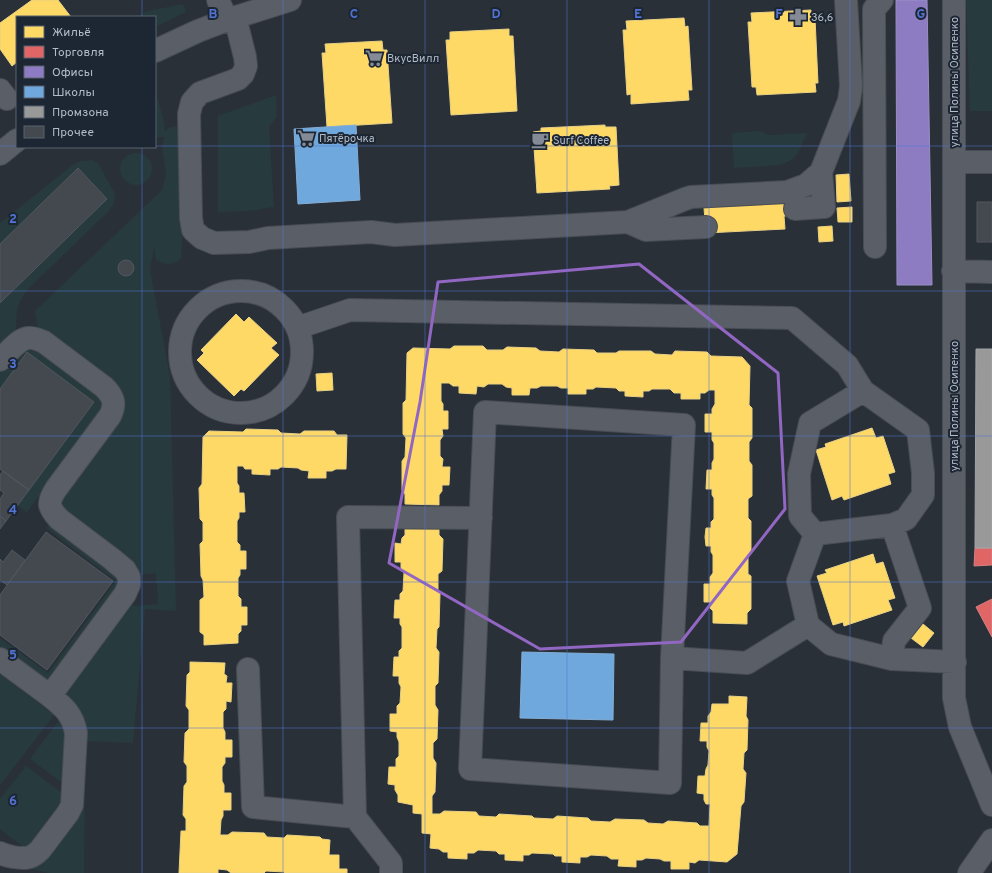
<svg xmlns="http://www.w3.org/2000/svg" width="992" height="873" viewBox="0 0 992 873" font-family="Overpass,sans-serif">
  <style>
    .green { fill: #273a3e }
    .homes { fill: #ffd966; stroke: #e8d084 }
    .shops { fill: #e06666; stroke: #d38084 }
    .offices { fill: #8e7cc3; stroke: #998fc5 }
    .schools { fill: #6fa8dc; stroke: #84aed6 }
    .industry { fill: #999; stroke: #a1a4a7 }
    .building { fill: #444950; stroke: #52575f }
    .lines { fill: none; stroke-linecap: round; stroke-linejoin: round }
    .minor-casing { stroke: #484c53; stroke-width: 24 }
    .minor { stroke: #5a5e66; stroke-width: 22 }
    .marked { fill: none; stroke: #9266c3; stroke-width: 3; stroke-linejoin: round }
    .grid { fill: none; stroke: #5274d3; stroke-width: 1; stroke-opacity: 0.55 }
    .labels { text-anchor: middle; stroke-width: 4; stroke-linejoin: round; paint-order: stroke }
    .poi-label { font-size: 11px; fill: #b4bcc9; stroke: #1d2633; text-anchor: start }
    .street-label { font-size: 11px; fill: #b4bcc9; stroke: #1d2633 }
    .grid-label { font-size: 13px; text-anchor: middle; font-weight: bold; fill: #5274d3; stroke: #1d2633; stroke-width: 4; stroke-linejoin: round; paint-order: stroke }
  </style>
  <rect width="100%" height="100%" fill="#2a3038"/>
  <path class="green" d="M966,0H992V111H970Z
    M183,4L186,12L155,27V17H136L148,11Z
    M155,93H156L164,121L165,132L168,128L177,126L183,195L182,241L181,259C171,266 167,265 156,260L154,247L150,270L170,376L176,611L145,609L133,743L85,741L84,873H49L10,864H18L72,816L68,703L67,695L68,687L130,602L134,606L158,604L156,573L138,575L65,512L59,504L123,410L38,329L35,311L162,190L166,175L162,146L164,137H155Z
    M276,95L277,116L269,127L274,207L247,211L218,212V116Z
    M760,131L769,135L807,133L800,149L796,156L790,161L780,165L734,168L732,133Z
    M120 169a16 16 0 1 1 32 0a16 16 0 1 1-32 0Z
    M92,160L98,163L114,192L115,198L113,205L109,211L30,287C15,304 17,312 16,333L0,347V303L107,199L78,168L0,244V223L74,164L81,161Z
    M29,345L99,393L106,407L44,494L37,498L27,513L17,505L94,402L27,352L0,389V371L18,352Z
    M51,521L122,579L49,683L0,652V638L48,673L116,581L46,528Z
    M1,675L54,715L1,784L0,783V676Z
    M63,715L67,721L69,788L30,759Z
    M26,766L66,796L26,849L0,829V799Z"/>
  <path class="homes" d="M32,0H58L71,17H17V62L12,66L0,49V23Z
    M811,10V18H815L818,83H815L816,92L757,95L756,87H752L748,22H752L751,13Z
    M684,18L685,27L688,26L692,90H688L689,100L631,104V94L627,95L623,30H627L626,21Z
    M509,29V36H513L517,111L451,115L446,40H450V32Z
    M382,41L383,50H387L392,123L327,127L322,53H326L325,44Z
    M605,125V127H616L619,185L609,186L610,189L537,193L533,132L541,131V128Z
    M849,174L851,201L837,202L836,175Z
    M795,202L796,215L784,216L785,229L706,233L704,208Z
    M852,207V222H838L837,208Z
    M832,226L833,241L819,242L818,227Z
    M236,314L244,322L249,317L277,343L271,348L279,355L244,391L241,389L234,396L197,360L204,353L201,350Z
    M454,346H483L487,350H503L507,347L536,348L540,351L559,352L563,349L594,350L597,353H616L619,351H651L655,354L672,355L675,351L707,352L711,356L742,357L750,366L749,405L752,408V438L749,442V461L752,465V496L748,499V518L751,521V553L748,557V574L751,576V609L747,613V624L713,623V611L710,608V602H704V584H710V577L713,573V555L711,552V546H706L705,537L706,528H711V522L714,519V498L712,495V489H706L707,470H712V463L714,459V443L712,440V432H705V414H712V409L715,404V390H709L705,393H700V399H681V393H674L670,389H652L649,391H643V397L625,396V391H619L616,388L596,387L593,389H586V394H568V388H561L557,386H541L537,388H530L529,395H512V388L506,387L502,384H488L484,387L477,386L476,394L459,393V386H453L449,383H441V401L443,404V411H448V429H442L443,436L440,440V456L443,459L442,467H450L449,485H442V491L439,495V505L405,504V494L402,490V461L405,457L406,438L403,434V403L406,400L407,353L413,348L450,349Z
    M332,373L333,390L317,391L316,374Z
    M872,428L876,438L883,436L895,472L888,474L891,484L844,500L842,496L832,500L816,450L826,447L825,444Z
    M246,429L278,430L281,433L300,434L304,431H334L337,435H347L346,469H336L332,471H326V478H308L309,471L301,470L298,468L281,467L278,469H270V475L252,474V469H245L243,466H237V483L239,486V493H244L245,512H239V518L237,521V542L240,545V551H246V569H240V575L238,578V596L241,599V607H247V625H241V631L238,634V643L204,645V635L200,632V600L204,597L203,580L201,576L200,544L203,541V522L200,519L199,488L202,484L203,437L209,431L243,432Z
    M405,526H439V535L443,539L442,571L438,574V591L440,594L439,627L437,629L436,648L439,652L438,683L435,686V705L438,710L437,739L433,743V758L436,763L435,792L432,796V814H440L444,811L476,812L479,816L496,817L499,814L532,816L534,818L553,819L557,816L588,818L591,821L610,822L615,819L644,820L648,823L663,824L668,821L697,823L700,826H709L710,804H706L704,800V794L697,793L698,776H705L706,769L708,765L709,751L707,747V741H700L701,723H708V716L711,712L712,704H729V696L747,697L746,716L748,720L747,750L744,753L743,769L746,773L744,802L741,806L737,854L727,862L699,860L695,863L689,862V869H671V861H664L660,859L646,858L642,860H636V867L618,866L619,859H611L607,856L591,855L587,857H580V863L562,862V856H555L553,854L532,853L529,855H523V861L505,860V854H499L496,851L478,850L474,853H467V859L448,858V852H443L439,849L430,848L431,834L422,833V814L413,813V805L398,802V795L395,790V785L388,784L389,767H396V759L399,756V742L397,737V732L390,731V714H397V706L400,703L401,687L399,683V676H393L394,657H399V651L402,648V627L400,624V618H394L395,600H400V594L403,591L404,573L401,569V562H395V543L401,544L402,538L405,535Z
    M873,554L876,564L883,562L895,598L888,600L892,610L844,626L843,622L833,625L817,576L827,573L825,570Z
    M923,624L934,633L923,647L911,638Z
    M190,662L225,663L224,674L227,676L226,683H232L231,702L226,701V709L223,712V728L225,732V740H232V757H225V763L222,767V781L224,785V793H231V810H223V816L221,820L220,835H228L232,832L264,833L267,837L284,838L287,835L320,837L322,839L330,840L329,855H339V869H347V873H285L284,872L266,871L264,873H231L227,870L218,869V873H179L181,831H186V819L183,815L184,786L187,782V766L184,762L185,733L189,729V710L186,706L187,675L190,672Z"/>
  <path class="shops" d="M975,548H992V565L974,566Z
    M992,599V637L976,607Z"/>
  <path class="offices" d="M896,0H927L932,285H897Z"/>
  <path class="schools" d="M356,125L360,200L298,204L294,129Z
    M522,652L614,654L613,720L520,718Z"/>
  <path class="industry" d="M976,349H992V548H975Z"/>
  <path class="building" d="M78,168L107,199L0,303V244Z
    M977,202H992V242H977Z
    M118 268a8 8 0 1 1 16 0a8 8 0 1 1-16 0Z
    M27,352L94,402L29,490L0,469V389Z
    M3,471L29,490L6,521L0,516V499L4,493L0,490V475Z
    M0,516L6,521L0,529Z
    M46,532L113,581L47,670L0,635V595Z
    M12,550L25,560L7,585L0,580V559L3,562Z"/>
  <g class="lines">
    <g class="minor-casing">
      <path id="minor" d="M218,0L227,20
        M954,0V698L960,727L992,805
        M235,17L245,57L246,66L243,74L238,79L200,93L192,102L189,114L191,218L193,230L202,238L214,243L249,242L268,238L371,232L395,235L628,222L685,199L691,197L787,192L806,185L821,172L849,101L851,86L846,0
        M155,51L198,31L227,20L290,0
        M0,90L7,99
        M0,154L17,140
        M954,162H992
        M795,209L824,207L821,172
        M628,222L646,230L706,227
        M875,247L874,9L882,0
        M953,271L992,272
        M180 352a61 61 0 1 1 122 0a61 61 0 1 1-122 0Z
        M297,328L350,310L792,318L847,365L863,391
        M0,360C7,354 18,339 28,338C33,337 39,340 44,342L104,387C114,397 116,404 110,416L56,489C47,503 48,507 59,519L112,559L125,570L129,577V585L125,594L50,696L0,659
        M863,391L918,430L923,473V495L906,519L892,525L815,534L800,516L799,474L810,423Z
        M892,525L920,608L894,641L892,659
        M815,534L798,581L808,625L831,644L892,659L955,662
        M672,658L670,783L470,769L485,412L684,425L672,658L747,663L808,625
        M248,669L253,807L355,817L391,863V873
        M355,817L348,517L481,518
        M0,853C4,855 8,856 13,857C25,859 31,859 40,850L68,813L72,805L76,733C73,715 64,707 50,696
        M969,873L992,840"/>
    </g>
    <use href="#minor" class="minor"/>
  </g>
  <path class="marked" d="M639,264L778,373L785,509L681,642L540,649L389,563L420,402L438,282Z"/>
  <path class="grid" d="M142,0V17M283,0V873M425,0V873M567,0V873M709,0V873M850,0V873M0,146H17M155,146H992M142,147V873M0,291H992M0,436H992M0,582H992M0,728H992"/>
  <defs>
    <g id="pharmacy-bare" transform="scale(1.38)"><path d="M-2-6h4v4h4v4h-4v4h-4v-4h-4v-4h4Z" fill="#848b96" stroke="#1d2633" stroke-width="2.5" paint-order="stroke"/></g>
    <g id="supermarket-bare" transform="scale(1.38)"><path d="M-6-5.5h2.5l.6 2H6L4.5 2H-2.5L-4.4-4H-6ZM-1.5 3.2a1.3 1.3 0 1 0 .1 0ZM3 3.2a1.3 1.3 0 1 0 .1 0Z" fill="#848b96" stroke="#1d2633" stroke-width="2.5" paint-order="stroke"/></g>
    <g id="cafe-bare" transform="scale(1.38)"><path d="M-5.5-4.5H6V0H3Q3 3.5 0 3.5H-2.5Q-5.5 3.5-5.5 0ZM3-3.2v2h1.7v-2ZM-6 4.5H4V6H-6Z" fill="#848b96" stroke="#1d2633" stroke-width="2.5" paint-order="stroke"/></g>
  </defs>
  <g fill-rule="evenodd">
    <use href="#pharmacy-bare" x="798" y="17"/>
    <use href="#supermarket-bare" x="374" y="58"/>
    <use href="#supermarket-bare" x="306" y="138"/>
    <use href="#cafe-bare" x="540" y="140"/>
  </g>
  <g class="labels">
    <g class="poi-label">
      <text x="811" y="21">36,6</text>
      <text x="387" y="62">ВкусВилл</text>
      <text x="319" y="142">Пятёрочка</text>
      <text x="553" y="144">Surf Coffee</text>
    </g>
    <g class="street-label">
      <text transform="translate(954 82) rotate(-90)" y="4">улица Полины Осипенко</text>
      <text transform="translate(954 406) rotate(-90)" y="4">улица Полины Осипенко</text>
    </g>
  </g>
  <g class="grid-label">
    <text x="213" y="18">B</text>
    <text x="354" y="18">C</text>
    <text x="496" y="18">D</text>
    <text x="638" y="18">E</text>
    <text x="779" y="18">F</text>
    <text x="921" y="18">G</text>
    <text x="13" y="223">2</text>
    <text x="13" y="368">3</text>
    <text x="13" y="514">4</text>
    <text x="13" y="659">5</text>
    <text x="13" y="805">6</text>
  </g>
  <rect x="16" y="16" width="140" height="132" fill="#1d2633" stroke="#59626f"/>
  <rect x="24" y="26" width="20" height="12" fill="#ffd966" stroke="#59626f"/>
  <text x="52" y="36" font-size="12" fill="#b4bcc9">Жильё</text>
  <rect x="24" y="46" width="20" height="12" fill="#e06666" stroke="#59626f"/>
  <text x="52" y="56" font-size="12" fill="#b4bcc9">Торговля</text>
  <rect x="24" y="66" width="20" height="12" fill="#8e7cc3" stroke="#59626f"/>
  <text x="52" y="76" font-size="12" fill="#b4bcc9">Офисы</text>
  <rect x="24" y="86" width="20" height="12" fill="#6fa8dc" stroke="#59626f"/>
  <text x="52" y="96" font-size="12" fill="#b4bcc9">Школы</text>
  <rect x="24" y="106" width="20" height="12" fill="#999999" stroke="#59626f"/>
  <text x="52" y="116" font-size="12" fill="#b4bcc9">Промзона</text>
  <rect x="24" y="126" width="20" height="12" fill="#444950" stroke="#59626f"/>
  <text x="52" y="136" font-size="12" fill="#b4bcc9">Прочее</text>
</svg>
